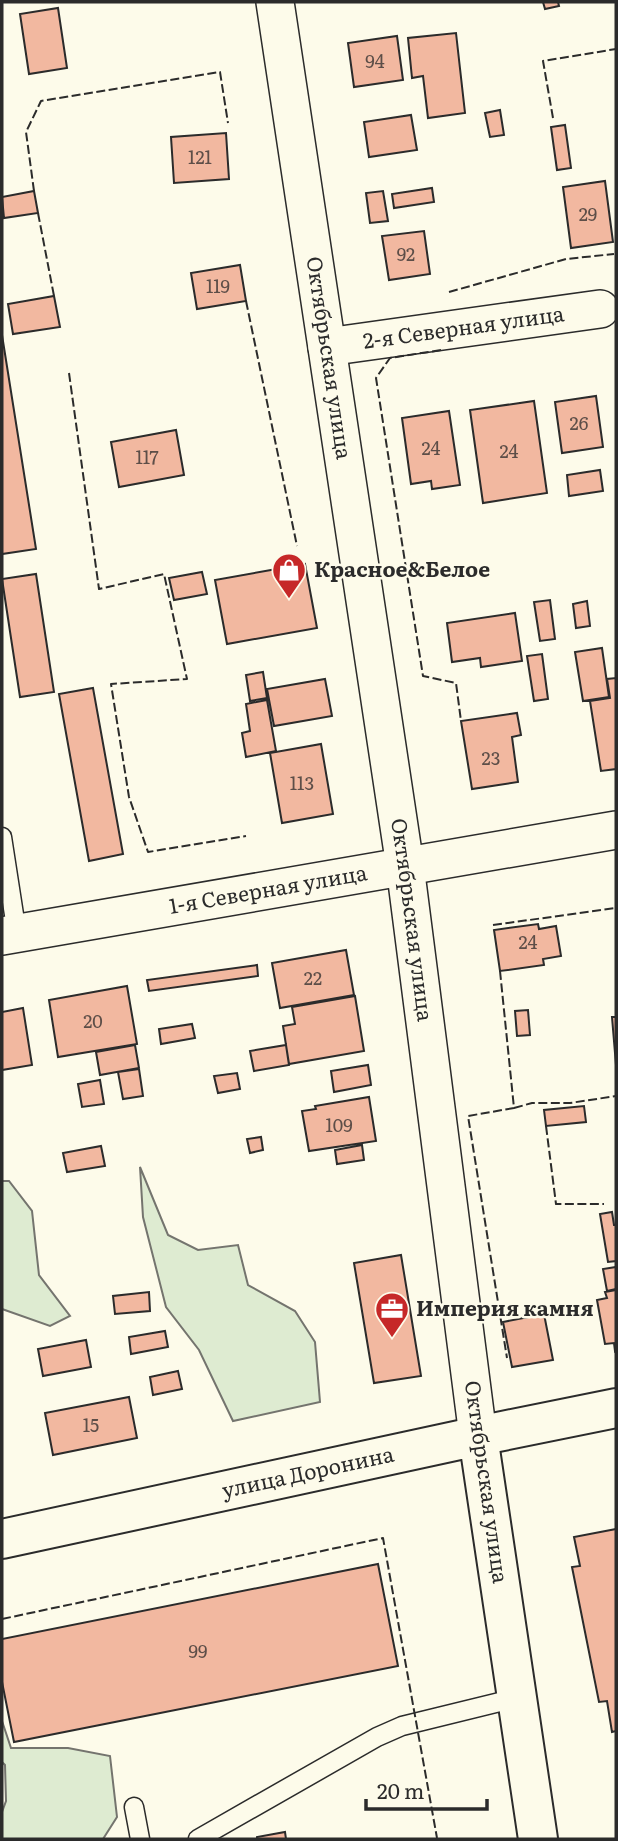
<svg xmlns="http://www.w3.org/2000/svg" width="618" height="1841" viewBox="0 0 618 1841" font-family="Literata,serif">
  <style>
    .green { fill: #deebd1; stroke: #74746e; stroke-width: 2 }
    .building { fill: #f2b8a0; stroke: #2b2b2b; stroke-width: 2 }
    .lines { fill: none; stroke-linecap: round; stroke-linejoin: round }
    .lane-casing { stroke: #2b2b2b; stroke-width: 21 }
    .street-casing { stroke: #2b2b2b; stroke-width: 40 }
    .secondary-casing { stroke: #2b2b2b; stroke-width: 42 }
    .primary-casing { stroke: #2b2b2b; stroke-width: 42 }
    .lane { stroke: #fdfbea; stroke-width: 18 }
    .street { stroke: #fdfbea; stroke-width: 37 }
    .secondary { stroke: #fdfbea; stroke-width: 38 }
    .primary { stroke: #fdfbea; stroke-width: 38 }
    .fence { stroke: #2b2b2b; stroke-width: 2; stroke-dasharray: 9 3.5; stroke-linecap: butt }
    .labels { text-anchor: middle; stroke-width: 5; stroke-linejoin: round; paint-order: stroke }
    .number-label { font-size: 18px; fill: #5d4e48 }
    .street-label { font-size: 21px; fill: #2b2b2b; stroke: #fdfbea }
    .poi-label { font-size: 21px; font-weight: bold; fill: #2b2b2b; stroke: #fdfbea; text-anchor: start }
  </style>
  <rect width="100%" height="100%" fill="#fdfbea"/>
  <path class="green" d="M140,1167L168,1235L198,1250L238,1245L248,1285L295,1311L315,1342L320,1402L233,1421L199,1350L166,1307L143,1217Z
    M2,1181H9L32,1211L39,1275L70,1316L50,1326L2,1309Z
    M2,1721L11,1748H68L110,1756L117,1817L103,1839H2V1812L6,1801L5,1765L2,1762Z"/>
  <path class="building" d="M543,2H558L559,6L545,9Z
    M58,8L67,68L29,74L20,14Z
    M456,33L465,113L428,118L423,76L412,78L408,38Z
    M397,36L403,80L354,87L348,43Z
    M500,110L504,135L490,137L485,113Z
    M411,115L417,150L369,157L364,122Z
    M565,125L571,168L557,170L551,127Z
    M226,133L229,179L174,183L171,137Z
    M605,181L613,242L571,248L563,187Z
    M432,188L434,202L394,208L392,194Z
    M34,191L38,213L4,218L2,197Z
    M383,191L388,221L370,223L366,193Z
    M424,231L430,274L389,280L382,236Z
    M240,265L246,301L197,309L191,273Z
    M54,296L60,327L13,334L8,304Z
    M2,335L36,549L2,554Z
    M596,396L603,447L562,453L555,402Z
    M534,401L547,493L483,503L470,410Z
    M449,411L460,485L432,489L431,481L411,484L402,418Z
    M176,430L184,475L119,487L111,442Z
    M600,470L603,491L569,496L567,475Z
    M305,564L317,628L227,644L215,580Z
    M202,572L207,594L174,600L169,578Z
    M36,574L54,692L20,697L2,579Z
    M550,600L555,639L540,641L534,602Z
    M587,601L590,626L576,628L573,604Z
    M515,613L522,661L481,667L480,658L452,662L447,623Z
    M602,648L609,697L583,701L575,652Z
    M542,654L548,699L534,701L527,656Z
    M263,672L267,698L250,701L246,675Z
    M616,678V769L601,771L590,701L610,698L607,679Z
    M325,679L332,716L274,726L267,689Z
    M93,688L123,854L89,861L59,694Z
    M267,700L276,751L246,757L242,733L250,731L246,704Z
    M517,713L521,735L512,737L518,782L472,789L461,721Z
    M321,744L333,814L282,823L270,753Z
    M538,924L539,929L556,926L561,956L543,959L544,965L500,971L494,930Z
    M346,950L354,995L280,1008L272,963Z
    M257,965L258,976L149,991L147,980Z
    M127,986L137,1044L58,1057L49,1000Z
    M355,996L364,1051L289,1064L283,1026L295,1024L292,1007Z
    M23,1008L32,1065L2,1070V1012Z
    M528,1010L530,1035L517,1036L515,1011Z
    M612,1017H616V1065Z
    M192,1024L195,1038L161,1044L159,1029Z
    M135,1045L139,1068L100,1075L96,1052Z
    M286,1045L289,1065L254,1071L250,1051Z
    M368,1065L371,1085L334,1092L331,1071Z
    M139,1069L143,1096L123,1099L118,1072Z
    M237,1073L240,1089L218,1093L214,1076Z
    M100,1080L104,1104L82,1107L78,1084Z
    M369,1097L376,1141L309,1151L302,1111L316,1109L315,1106Z
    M584,1106L586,1122L546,1126L544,1110Z
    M261,1137L263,1150L250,1153L247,1139Z
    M362,1145L364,1160L337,1164L335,1150Z
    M101,1146L105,1166L67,1172L63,1153Z
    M612,1212L614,1225H616V1261L608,1262L600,1214Z
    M401,1255L421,1376L374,1383L354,1263Z
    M616,1267V1289L607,1291L603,1269Z
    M616,1290V1350L615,1351L614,1343L605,1344L597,1300L607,1298L605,1292Z
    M149,1292L150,1311L115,1314L113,1296Z
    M544,1314L553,1360L512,1367L503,1322Z
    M165,1331L168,1347L131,1354L129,1337Z
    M86,1340L91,1367L43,1376L38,1349Z
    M178,1371L182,1389L153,1395L150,1377Z
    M129,1397L137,1438L53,1455L45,1413Z
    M616,1529V1731L612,1732L607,1701L599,1702L572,1567L580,1566L574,1537Z
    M378,1564L398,1666L14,1742L2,1682V1639Z
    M285,1832L286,1839H257V1837Z"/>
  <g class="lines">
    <g class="lane-casing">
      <path id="lane" d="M2,837L17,934
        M134,1807L140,1839
        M198,1839L377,1737L402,1726L516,1698"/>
    </g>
    <g class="street-casing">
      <g id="street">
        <path id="s1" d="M275,2L405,866L478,1436"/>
        <path id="s2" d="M327,347L600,309"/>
        <path id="s3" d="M2,936L616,830"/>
      </g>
    </g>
    <g class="secondary-casing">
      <path id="secondary" d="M478,1436L616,1408"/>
    </g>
    <g class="primary-casing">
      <g id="primary">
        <path id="s4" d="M2,1539L478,1436L538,1839"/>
      </g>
    </g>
    <use href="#lane" class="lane"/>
    <use href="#street" class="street"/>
    <use href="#secondary" class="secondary"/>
    <use href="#primary" class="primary"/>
    <path class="fence" d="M553,118L543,61L616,49
      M34,191L26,132L41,101L220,72L228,123
      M38,213L54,296
      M449,292L566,259L614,254
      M246,301L297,546
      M441,350L390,358L376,378L423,676L456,683L461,721
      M69,373L99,589L164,574L187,679L111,684L129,797L148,852L246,836
      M493,925L616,908
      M500,971L514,1108L468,1116L507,1358
      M514,1108L532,1103H570L616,1096
      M546,1126L556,1204H604
      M2,1619L383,1538L437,1838"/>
  </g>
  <defs>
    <g id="shop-pin" transform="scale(1.75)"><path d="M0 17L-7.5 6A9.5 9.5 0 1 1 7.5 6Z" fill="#c62828" stroke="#fdfbea"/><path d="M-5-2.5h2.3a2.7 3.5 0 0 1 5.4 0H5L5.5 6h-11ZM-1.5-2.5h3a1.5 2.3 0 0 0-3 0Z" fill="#fff"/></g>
    <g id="office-pin" transform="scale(1.75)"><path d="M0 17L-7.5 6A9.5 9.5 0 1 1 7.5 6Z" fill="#c62828" stroke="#fdfbea"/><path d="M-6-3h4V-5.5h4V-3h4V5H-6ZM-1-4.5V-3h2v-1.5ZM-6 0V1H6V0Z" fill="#fff"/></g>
  </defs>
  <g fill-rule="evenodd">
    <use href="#shop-pin" x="289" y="570"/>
    <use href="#office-pin" x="392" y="1309"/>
  </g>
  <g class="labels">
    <g class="number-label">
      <text x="375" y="68">94</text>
      <text x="200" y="164">121</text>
      <text x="588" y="221">29</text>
      <text x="406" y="261">92</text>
      <text x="218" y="293">119</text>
      <text x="579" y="430">26</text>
      <text x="431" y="455">24</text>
      <text x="509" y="458">24</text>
      <text x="147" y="464">117</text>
      <text x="491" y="765">23</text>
      <text x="302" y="790">113</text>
      <text x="528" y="949">24</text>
      <text x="313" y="985">22</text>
      <text x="93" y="1028">20</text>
      <text x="339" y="1132">109</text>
      <text x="91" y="1432">15</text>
      <text x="198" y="1658">99</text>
    </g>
    <g class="street-label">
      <text dy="7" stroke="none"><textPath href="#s2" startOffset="138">2-я Северная улица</textPath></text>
      <text dy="7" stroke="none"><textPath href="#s1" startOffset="360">Октябрьская улица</textPath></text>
      <text dy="7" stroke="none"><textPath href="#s3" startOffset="270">1-я Северная улица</textPath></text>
      <text dy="7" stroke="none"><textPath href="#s1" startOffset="928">Октябрьская улица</textPath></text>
      <text dy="7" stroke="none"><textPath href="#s4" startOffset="313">улица Доронина</textPath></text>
      <text transform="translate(486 1482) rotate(82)" y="7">Октябрьская улица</text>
    </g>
    <g class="poi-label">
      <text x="314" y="577">Красное&amp;Белое</text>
      <text x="416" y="1316">Империя камня</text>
    </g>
  </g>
  <rect width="618" height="1841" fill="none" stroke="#2b2b2b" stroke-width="7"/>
  <path d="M366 1799v10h121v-10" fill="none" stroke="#2b2b2b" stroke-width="3.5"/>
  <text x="377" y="1799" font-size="21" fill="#2b2b2b" stroke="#fdfbea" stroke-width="5" paint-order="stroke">20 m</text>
</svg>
